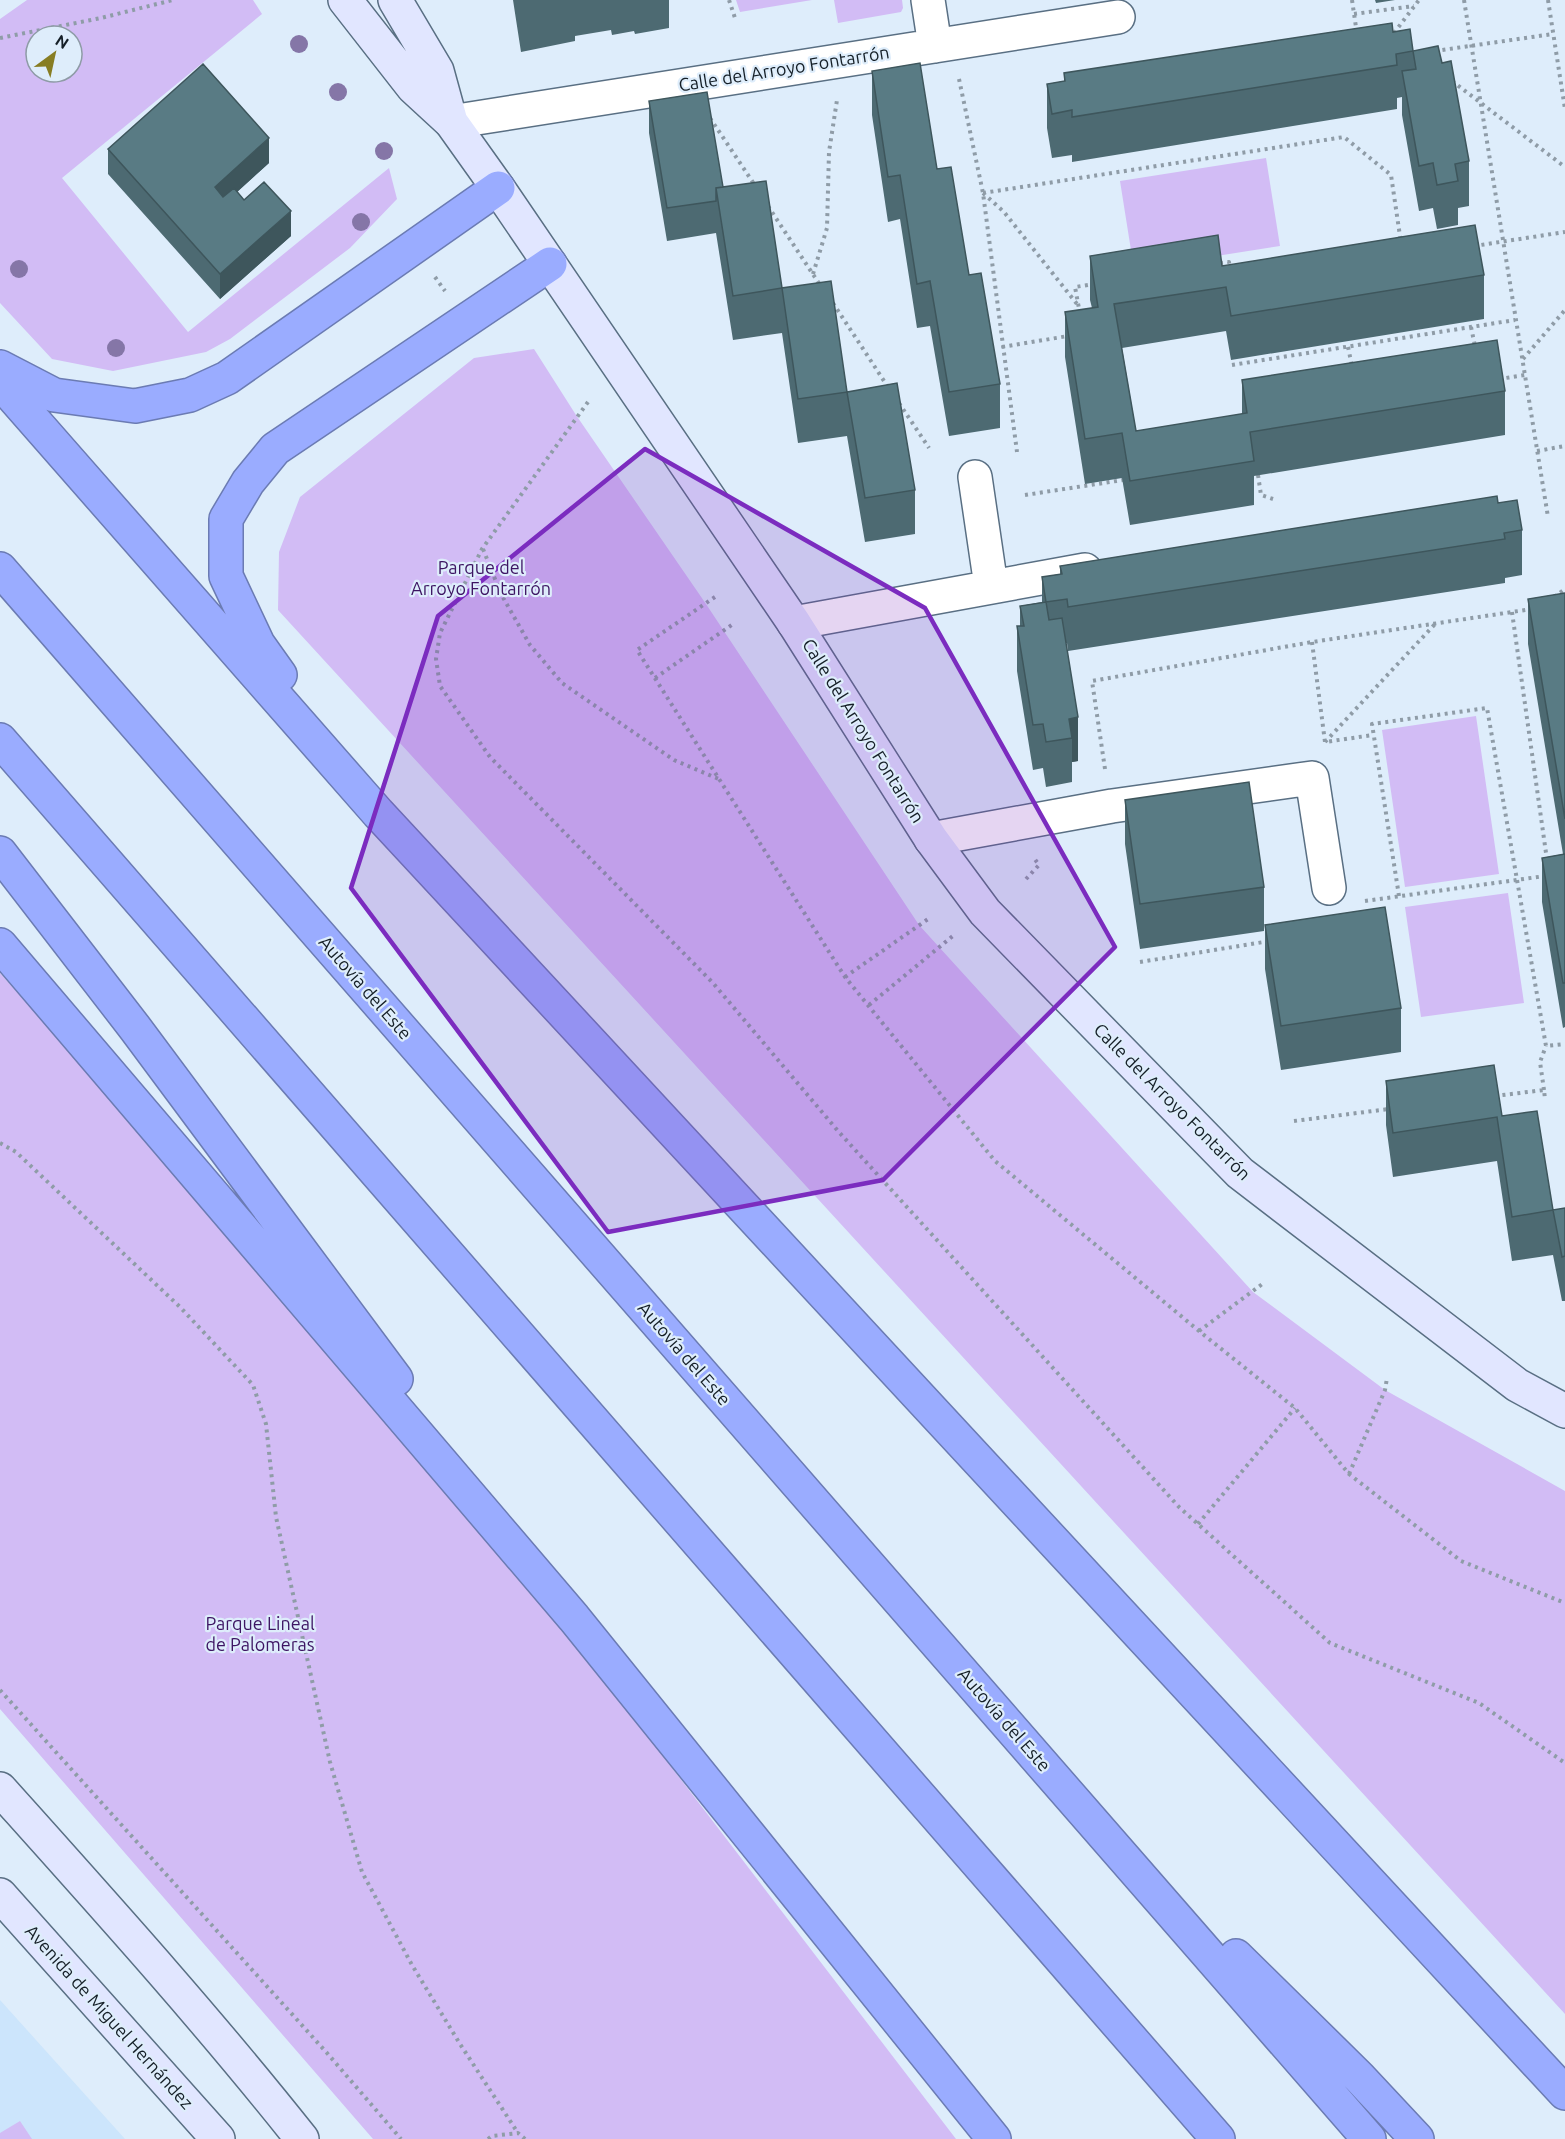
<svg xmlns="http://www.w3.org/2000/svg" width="1565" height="2139" viewBox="0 0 1565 2139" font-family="Ubuntu,sans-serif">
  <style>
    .built { fill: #cce5fc }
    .green { fill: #d2bcf5; fill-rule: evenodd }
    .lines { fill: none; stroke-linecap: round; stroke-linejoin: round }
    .street-casing { stroke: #596f83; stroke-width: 36 }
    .secondary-casing { stroke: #596f83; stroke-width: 36 }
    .highway-casing { stroke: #6b7bb3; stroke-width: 36 }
    .path { stroke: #8f9ca7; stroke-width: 4; stroke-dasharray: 3 4.5; stroke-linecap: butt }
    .street { stroke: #fff; stroke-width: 33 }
    .secondary { stroke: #e1e6ff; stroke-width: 33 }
    .highway { stroke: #9aacff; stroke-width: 33 }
    .tree { fill: #8576a7 }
    .wall { fill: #4d6a72 }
    .shaded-wall { fill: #3e565c }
    .building { fill: #597b84; stroke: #3e565c; stroke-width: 1.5 }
    .marked { fill: #7b2cbf; fill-opacity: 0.2; stroke: #7b2cbf; stroke-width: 4.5; stroke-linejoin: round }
    .labels { text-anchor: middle; stroke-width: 4.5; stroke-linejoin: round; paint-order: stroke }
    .street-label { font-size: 18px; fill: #151f27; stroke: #deedfb }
    .park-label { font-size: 18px; fill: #3d1563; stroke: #deedfb }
  </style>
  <rect width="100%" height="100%" fill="#deedfb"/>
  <path class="built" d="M0,2000L125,2139H0Z"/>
  <path class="green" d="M27,0H253L262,14L62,178L188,332L389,168L397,199L350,248L230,339L206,352L113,371L52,359L0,303V19ZM36,36H72V72H36Z
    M736,0H812L740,12Z
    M834,0H902L903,8L901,12L838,23Z
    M1266,158L1280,246L1134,269L1120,181Z
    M534,349L576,415L706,604L919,925L1253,1292L1385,1390L1565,1491V2014L278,610L279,552L300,497L474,358Z
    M1476,716L1499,874L1405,887L1382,730Z
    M1508,893L1524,1003L1421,1017L1405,907Z
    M0,973L454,1483L956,2139H373L0,1709Z
    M20,2121L32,2139H0V2133Z"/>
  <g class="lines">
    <g class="street-casing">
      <path id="street" d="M928,0L935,46
        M451,122L1118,17
        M975,477L991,586
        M794,623L1085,570
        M931,839L1112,806L1312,778L1329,888"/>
    </g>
    <g class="secondary-casing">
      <path id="secondary" d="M345,0L413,87L451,122L498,188L794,623L931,839L985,912L1240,1173L1517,1385L1565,1411
        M395,0L437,71L451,122
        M0,1789C103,1904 206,2018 302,2139
        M0,1895L218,2139"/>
    </g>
    <g class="highway-casing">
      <path id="highway" d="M0,367L54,395L135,406L190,395L227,378L498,188
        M0,382L378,813L1565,2093
        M0,569L1369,2139
        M280,675L258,644L226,576V519L248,482L275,449L550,264
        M0,740L1218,2139
        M0,853L135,1028L396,1379
        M0,945L574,1618L994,2139
        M1236,1956L1359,2077L1417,2139"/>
    </g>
    <path class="path" d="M729,0L735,18
      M1352,0L1357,34
      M1464,0L1548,517
      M1548,0L1565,109
      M1354,14L1414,6
      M1394,33L1419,0
      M0,38L101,18L173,0
      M1435,51L1553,34
      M959,79L983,193L1017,452
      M1452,81L1565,167
      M710,118L756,187
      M983,193L1344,137L1391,175L1401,243
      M983,193L1004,212L1077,304
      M768,206L820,285
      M1474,246L1565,232
      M1220,263L1229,262L1230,269
      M813,274L827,228L829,152L837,100
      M435,277L445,291
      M833,303L888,387
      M1080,314L1075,287L1094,284
      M1471,327L1475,346
      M1002,347L1068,336
      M1348,347L1352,366
      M1523,359L1565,310
      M1232,365L1515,320
      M1499,379L1525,375
      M588,402L482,549L440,633L436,659L440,686L490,757L713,983L838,1131L1179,1507L1330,1643L1479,1703L1565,1763
      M899,403L929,448
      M1537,451L1565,446
      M1258,475L1261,495L1273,499
      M1025,495L1123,480
      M483,549L501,594L530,645L562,683L674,760L721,780
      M715,597L637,650L845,977L995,1161L1199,1331L1295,1408L1349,1474L1461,1561L1565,1603
      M1554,597L1565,589
      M1512,612L1547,860
      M1312,642L1325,742L1373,735
      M655,678L733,624
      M1325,742L1435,624
      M1105,769L1092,681L1312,642L1532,609
      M1026,879L1039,865L1034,858
      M1399,896L1372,724L1487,708L1546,1046L1565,1044
      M1365,901L1545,876
      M1140,962L1270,941
      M845,977L931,917
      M869,1005L954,935
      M1544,1090L1540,1062L1546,1046
      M1495,1096L1544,1090L1545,1099
      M1294,1121L1389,1109
      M0,1143L16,1152L180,1307L253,1385L266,1424L276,1517L330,1762L362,1872L412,1965L460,2044L518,2133
      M1199,1331L1265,1282
      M1349,1474L1385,1390L1387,1378
      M1198,1524L1295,1408
      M0,1690L327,2053L401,2139
      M488,2139L492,2136L518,2133L525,2139"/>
    <use href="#street" class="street"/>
    <use href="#secondary" class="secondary"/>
    <use href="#highway" class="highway"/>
  </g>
  <g class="tree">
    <circle cx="299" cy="44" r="9"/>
    <circle cx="338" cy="92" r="9"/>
    <circle cx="384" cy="151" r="9"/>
    <circle cx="361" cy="222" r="9"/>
    <circle cx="19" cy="269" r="9"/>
    <circle cx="116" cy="348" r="9"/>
  </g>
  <path class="wall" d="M513,0H669V28L635,34L634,31L612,35L611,30L575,36V41L521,52Z
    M1375,0H1395L1376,3Z
    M1393,32L1413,51L1442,63L1469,161V206L1458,208V225L1437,229L1433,208L1419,211L1402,115V97L1397,98V109L1072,162V155L1052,158L1047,128V84L1064,81V73Z
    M872,71L937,169L1000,384V428L949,436L930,326L917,328L900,219L888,222L872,115Z
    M649,101L723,187L782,288V333L733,340L716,233L667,241L649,133Z
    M108,149L269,163L237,192L244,200L291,236L220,299L108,174Z
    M1090,256L1222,266L1484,275V319L1231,360L1226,331L1122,348L1136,431L1242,414V380L1505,391V435L1254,476V505L1130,525L1122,478L1085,484L1065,357V312L1092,308L1090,300Z
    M782,288L847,392L915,490V534L865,542L847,436L798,443L782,333Z
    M1498,503L1522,530V575L1505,578V583L1068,651L1067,643H1066L1078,761L1072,762V782L1046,787L1043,768L1033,770L1017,671V626H1020V606L1042,602V577L1060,574V566Z
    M1565,593V1027L1563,1028L1542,902V858L1563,854L1528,644V599Z
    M1125,800L1264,887V931L1140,949L1125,844Z
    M1265,925L1401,1008V1052L1281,1070L1265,969Z
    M1386,1081L1502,1116L1553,1210L1565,1208V1301H1562L1553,1255L1512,1261L1497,1161L1393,1177L1386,1125Z"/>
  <path class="shaded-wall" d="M269,138V163L215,212V187Z
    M291,211V236L220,299V274Z
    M1078,717V761L1072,762V738L1069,719Z"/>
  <path class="building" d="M1392,23L1393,32L1410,29L1413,51L1396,54L1397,65L1072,117V110L1052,114L1047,84L1065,81L1064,73Z
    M1438,46L1442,63L1451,61L1469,161L1455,164L1458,181L1437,185L1433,163L1419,166L1402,71L1416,69L1413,51Z
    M920,63L937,169L951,167L969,275L981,273L1000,384L949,392L930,281L917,284L900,175L888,177L872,71Z
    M203,64L269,138L215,187L223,197L234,188L244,200L264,182L291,211L220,274L108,149Z
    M707,92L723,187L716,188V201L667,208L649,101Z
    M766,181L782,288L733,296L716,188Z
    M1475,225L1484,275L1231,316L1226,287L1114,304L1136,431L1247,413L1242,380L1497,340L1505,391L1250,432L1254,461L1130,481L1122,433L1085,439L1065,312L1098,307L1090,256L1218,235L1222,266Z
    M831,281L847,392L897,383L915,490L865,498L847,392L798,399L782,288Z
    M1497,496L1498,503L1517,500L1522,530L1504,533L1505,539L1068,607L1067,599L1046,602L1042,577L1062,574L1060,566Z
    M1565,593V819L1528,599Z
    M1046,602L1049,620L1062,618L1078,717L1069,719L1072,738L1046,742L1043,724L1033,725L1017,626H1024L1020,606Z
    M1249,782L1264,887L1140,904L1125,800Z
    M1565,854V983H1563L1542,858Z
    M1385,907L1401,1008L1281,1026L1265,925Z
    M1494,1065L1502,1116L1537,1111L1553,1210L1565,1208V1256L1562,1257L1553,1210L1512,1217L1497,1117L1393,1133L1386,1081Z"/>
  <path class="marked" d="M645,449L925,608L1115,947L883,1180L608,1232L351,888L438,616Z"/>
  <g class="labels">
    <g class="street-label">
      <text transform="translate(784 69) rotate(-9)" y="6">Calle del Arroyo Fontarrón</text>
      <text transform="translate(863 731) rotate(58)" y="6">Calle del Arroyo Fontarrón</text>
      <text transform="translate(365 988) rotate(49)" y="6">Autovía del Este</text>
      <text transform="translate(1172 1102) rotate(45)" y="6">Calle del Arroyo Fontarrón</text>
      <text transform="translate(684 1354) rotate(49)" y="6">Autovía del Este</text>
      <text transform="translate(1004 1720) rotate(49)" y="6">Autovía del Este</text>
      <text transform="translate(109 2017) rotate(48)" y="6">Avenida de Miguel Hernández</text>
    </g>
    <g class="park-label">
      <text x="481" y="574">Parque del<tspan x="481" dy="21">Arroyo Fontarrón</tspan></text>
      <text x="260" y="1630">Parque Lineal<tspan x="260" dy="21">de Palomeras</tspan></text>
    </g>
  </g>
  <g transform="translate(54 54) rotate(33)"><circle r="28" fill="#deedfb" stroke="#8e9ba6" stroke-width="1.5"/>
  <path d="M0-4.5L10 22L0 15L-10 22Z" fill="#877d23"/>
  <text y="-9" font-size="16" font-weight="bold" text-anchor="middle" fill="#151f27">N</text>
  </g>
</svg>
